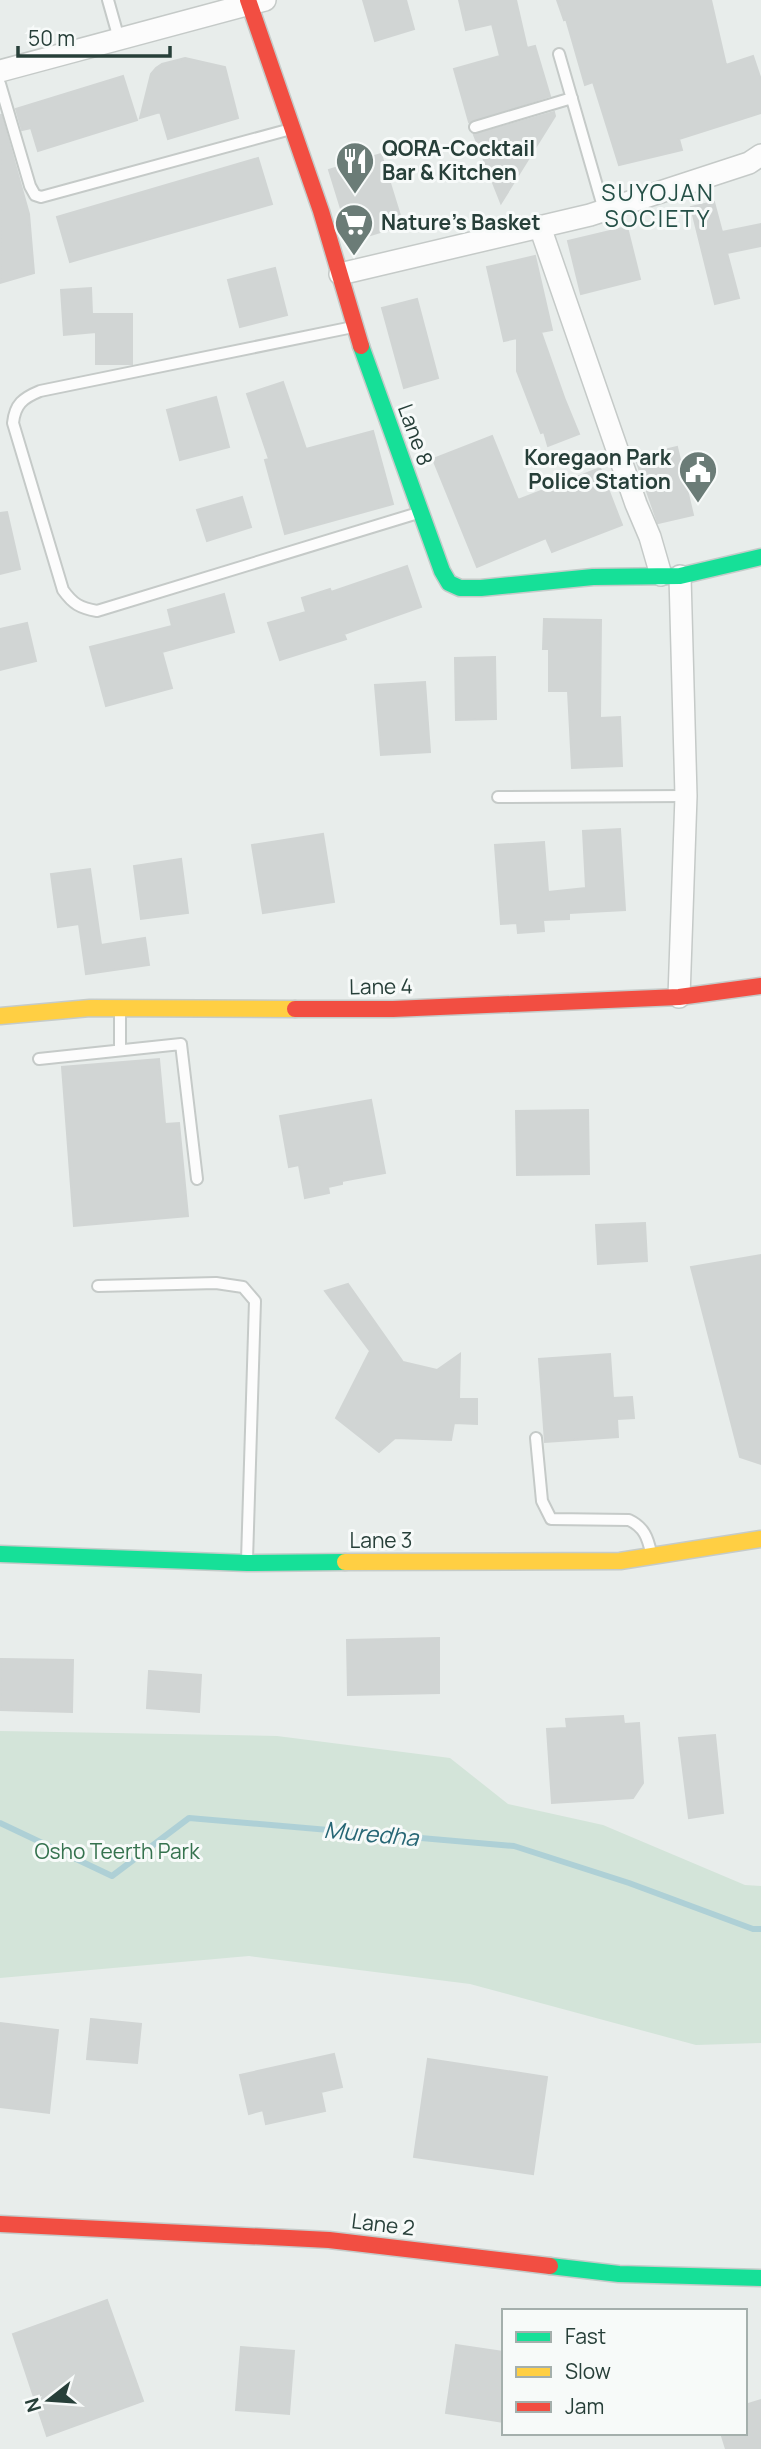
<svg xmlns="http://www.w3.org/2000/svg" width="761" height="2449" viewBox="0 0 761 2449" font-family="Manrope,sans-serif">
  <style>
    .green { fill: #d3e4d9 }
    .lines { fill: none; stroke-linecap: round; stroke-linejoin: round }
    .stream { stroke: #aed0d6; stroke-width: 6 }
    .building { fill: #d1d5d4; stroke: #d1d5d4; stroke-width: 2 }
    .lane-casing { stroke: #c5cac8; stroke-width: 14 }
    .street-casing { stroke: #c5cac8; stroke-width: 24 }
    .fast-casing { stroke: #c5cbc9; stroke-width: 19 }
    .slow-casing { stroke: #c5cbc9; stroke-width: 19 }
    .jam-casing { stroke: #c5cbc9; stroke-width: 19 }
    .lane { stroke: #fcfcfc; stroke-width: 10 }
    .street { stroke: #fcfcfc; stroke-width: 21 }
    .fast { stroke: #16e098; stroke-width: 16 }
    .slow { stroke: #ffcf43; stroke-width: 16 }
    .jam { stroke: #f24e42; stroke-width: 16 }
    .labels { text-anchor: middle; stroke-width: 6; stroke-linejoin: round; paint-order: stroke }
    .poi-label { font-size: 21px; font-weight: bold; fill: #273f39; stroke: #f7faf9; text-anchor: start }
    .street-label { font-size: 21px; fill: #273f39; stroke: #f7faf9 }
    .park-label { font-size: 21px; fill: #35724e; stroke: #f7faf9 }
    .neighbourhood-label { font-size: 23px; letter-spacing: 2px; fill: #244f46; stroke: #f7faf9 }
    .water-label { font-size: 23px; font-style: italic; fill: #266675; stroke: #f7faf9 }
  </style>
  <rect width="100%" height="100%" fill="#e8edeb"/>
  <path class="green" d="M0,1731L277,1736L450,1758L508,1804L603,1825L745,1885L761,1886V2043L696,2045L470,1984L249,1956L0,1978Z"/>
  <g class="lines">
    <path class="stream" d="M0,1823L112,1876L189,1818L514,1846L629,1883L753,1929H761"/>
  </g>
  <path class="building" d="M363,0H406L414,29L375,41Z
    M459,0H516L527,48L535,46L550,96L469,122L454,69L500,56L492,24L466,30Z
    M557,0H711L726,65L753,56L761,80V113L679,139L682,150L619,165L593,82L585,85L566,19L564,20Z
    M185,58L225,67L238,118L168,139L160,112L140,118L151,74L156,68L162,64Z
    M123,76L137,120L38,151L31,128L22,130L16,109Z
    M554,112L555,116L501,203L474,135Z
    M1,114L29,214L34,273L0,283Z
    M381,154L403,225L351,241L329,170Z
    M258,158L272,204L70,262L57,217Z
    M714,202L722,232L761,224V246L727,253L739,298L715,304L691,207Z
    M627,227L640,279L581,294L568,241Z
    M535,256L552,330L541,332L565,400L579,434L548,446L544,432L541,433L517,371V338L504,341L487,267Z
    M275,268L287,315L240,327L228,280Z
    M91,288L92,314H132V364H96V332L64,335L61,290Z
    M417,299L438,378L404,388L382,308Z
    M283,382L306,449L373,431L393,504L285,534L265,460L269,459L247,394Z
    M216,397L229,447L180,460L167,410Z
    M492,436L518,500L600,468L622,525L552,552L546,538L477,567L433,459Z
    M677,447L693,515L658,523L635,457Z
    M242,497L251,527L207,541L197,510Z
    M7,512L20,569L0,574V513Z
    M407,566L421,607L344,634L346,639L280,660L268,623L306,612L302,598L330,589L331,592Z
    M224,594L234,632L162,652L172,688L106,706L90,647L172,626L168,610Z
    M544,619L601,620L600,718L620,717L622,766L572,768L568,691H549V649H543Z
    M27,623L36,661L0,670V629Z
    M495,657L496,719L456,720L455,658Z
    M425,682L430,752L381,755L375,685Z
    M620,829L625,910L569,913V919L543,920L544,931L518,933L517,923L501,924L495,845L544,842L548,892L586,888L583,831Z
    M323,834L334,902L263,913L252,845Z
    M181,859L188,913L141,919L134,866Z
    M90,869L101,945L145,938L149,965L86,974L79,924L58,927L51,874Z
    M159,1059L165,1124L179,1123L188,1216L74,1226L62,1067Z
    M371,1100L385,1173L342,1181V1184L328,1187L329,1193L305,1198L299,1165L289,1167L280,1116Z
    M588,1110L589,1174L517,1175L516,1111Z
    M645,1223L647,1261L598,1264L596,1225Z
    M761,1255V1464L740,1457L691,1267Z
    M348,1284L403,1362L437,1370L460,1354L459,1399H477V1424L454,1423L451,1440L395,1438L379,1452L336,1418L370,1351L325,1291Z
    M610,1354L613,1398L632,1397L634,1418L617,1419L618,1437L545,1442L539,1359Z
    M439,1638V1693L348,1695L347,1640Z
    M1,1659L73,1660L72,1712L0,1710Z
    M149,1671L201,1675L199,1712L147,1708Z
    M623,1716L624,1724L639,1723L643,1783L633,1798L552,1803L547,1729L567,1728L566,1719Z
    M715,1735L723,1813L689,1818L679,1738Z
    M91,2019L141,2024L137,2063L87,2059Z
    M0,2023L58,2030L49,2113L0,2107Z
    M334,2054L342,2087L321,2092L325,2111L266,2124L263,2110L249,2114L240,2075Z
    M428,2059L547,2077L533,2174L414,2157Z
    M107,2300L143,2401L47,2436L13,2334Z
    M456,2345L504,2352V2422L446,2413Z
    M241,2347L294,2351L289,2414L236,2410Z
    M761,2400V2449H726L721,2433H745V2405Z"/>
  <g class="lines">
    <g class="lane-casing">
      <path id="lane" d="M108,0L119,39
        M559,54L604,210
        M0,84L30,186L35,195L41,197L291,129
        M475,127L572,98
        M353,327L40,391C23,398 15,404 13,423L63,590C73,604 80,608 97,611L418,513
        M498,797L686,796
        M120,1050V1011
        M39,1059L181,1044L197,1179
        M98,1286L216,1283L243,1287L255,1301L247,1560
        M536,1438L542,1501L551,1519L629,1520C644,1527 648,1538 651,1553"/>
    </g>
    <g class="street-casing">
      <path id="street" d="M0,71L265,0
        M540,227L636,504L650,537L661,575
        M340,274L590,215L749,163L761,155
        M679,997L686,796L680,576"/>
    </g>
    <g class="fast-casing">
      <path id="fast" d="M361,346L442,571L449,583L460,588H481L593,577L680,576L761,557
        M0,1554L247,1563L345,1562
        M550,2266L619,2274L761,2278"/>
    </g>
    <g class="slow-casing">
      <path id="slow" d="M0,1016L90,1008L295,1009
        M345,1562L620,1561L761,1539"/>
    </g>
    <g class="jam-casing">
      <path id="jam" d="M248,0L321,211L361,346
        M295,1009H393L679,997L761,986
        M0,2224L329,2240L550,2266"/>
    </g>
    <use href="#lane" class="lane"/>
    <use href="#street" class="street"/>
    <use href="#fast" class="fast"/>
    <use href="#slow" class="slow"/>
    <use href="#jam" class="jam"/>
  </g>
  <defs>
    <g id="restaurant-pin" transform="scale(2.0125)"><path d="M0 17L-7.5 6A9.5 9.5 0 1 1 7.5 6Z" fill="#6b7c77" stroke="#f7faf9"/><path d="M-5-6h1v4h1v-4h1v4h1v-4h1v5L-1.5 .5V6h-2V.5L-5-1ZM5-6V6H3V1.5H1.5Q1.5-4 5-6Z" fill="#fff"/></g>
    <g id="supermarket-pin" transform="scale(2.0125)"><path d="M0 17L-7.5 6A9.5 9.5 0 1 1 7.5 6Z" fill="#6b7c77" stroke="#f7faf9"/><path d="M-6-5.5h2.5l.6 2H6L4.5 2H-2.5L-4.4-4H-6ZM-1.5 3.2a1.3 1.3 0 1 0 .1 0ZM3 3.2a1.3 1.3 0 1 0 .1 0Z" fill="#fff"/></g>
    <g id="civic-pin" transform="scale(2.0125)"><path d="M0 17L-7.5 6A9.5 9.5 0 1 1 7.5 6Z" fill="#6b7c77" stroke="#f7faf9"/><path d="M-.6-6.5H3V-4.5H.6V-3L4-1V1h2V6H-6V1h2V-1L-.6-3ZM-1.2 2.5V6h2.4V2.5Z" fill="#fff"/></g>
  </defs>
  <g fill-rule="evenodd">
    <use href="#restaurant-pin" x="355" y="161"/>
    <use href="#supermarket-pin" x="354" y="223"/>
    <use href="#civic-pin" x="698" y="470"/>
  </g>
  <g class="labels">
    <g class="poi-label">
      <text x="382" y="156">QORA-Cocktail<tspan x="382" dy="24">Bar &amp; Kitchen</tspan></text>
      <text x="381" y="230">Nature's Basket</text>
      <text x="671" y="465" text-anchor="end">Koregaon Park<tspan x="671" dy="24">Police Station</tspan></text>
    </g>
    <g class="street-label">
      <text transform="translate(415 435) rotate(70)" y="7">Lane 8</text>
      <text transform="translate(381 987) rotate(-1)" y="7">Lane 4</text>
      <text x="381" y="1548">Lane 3</text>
      <text transform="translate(383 2225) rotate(7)" y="7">Lane 2</text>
    </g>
    <g class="park-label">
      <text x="117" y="1859">Osho Teerth Park</text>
    </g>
    <g class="neighbourhood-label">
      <text x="658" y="201">SUYOJAN<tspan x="658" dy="26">SOCIETY</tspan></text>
    </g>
    <g class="water-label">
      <text transform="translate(371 1834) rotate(5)" y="8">Muredha</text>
    </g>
  </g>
  <rect x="502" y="2309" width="245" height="126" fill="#f7faf9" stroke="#a4afac" stroke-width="2"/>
  <rect x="516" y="2332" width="35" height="10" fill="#16e098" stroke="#a4afac" stroke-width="2"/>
  <text x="565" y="2344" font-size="21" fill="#273f39">Fast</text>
  <rect x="516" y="2367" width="35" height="10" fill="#ffcf43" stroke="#a4afac" stroke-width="2"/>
  <text x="565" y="2379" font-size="21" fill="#273f39">Slow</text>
  <rect x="516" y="2402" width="35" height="10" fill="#f24e42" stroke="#a4afac" stroke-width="2"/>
  <text x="565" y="2414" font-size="21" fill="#273f39">Jam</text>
  <g transform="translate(49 2400) rotate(253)" stroke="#f7faf9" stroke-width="5" paint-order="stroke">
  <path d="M0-5L12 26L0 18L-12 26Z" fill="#273f39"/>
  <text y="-10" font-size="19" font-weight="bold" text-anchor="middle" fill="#273f39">N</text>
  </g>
  <path d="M18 46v10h152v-10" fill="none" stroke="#273f39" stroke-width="3.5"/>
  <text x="28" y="46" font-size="21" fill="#273f39" stroke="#f7faf9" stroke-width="5" paint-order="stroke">50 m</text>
</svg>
